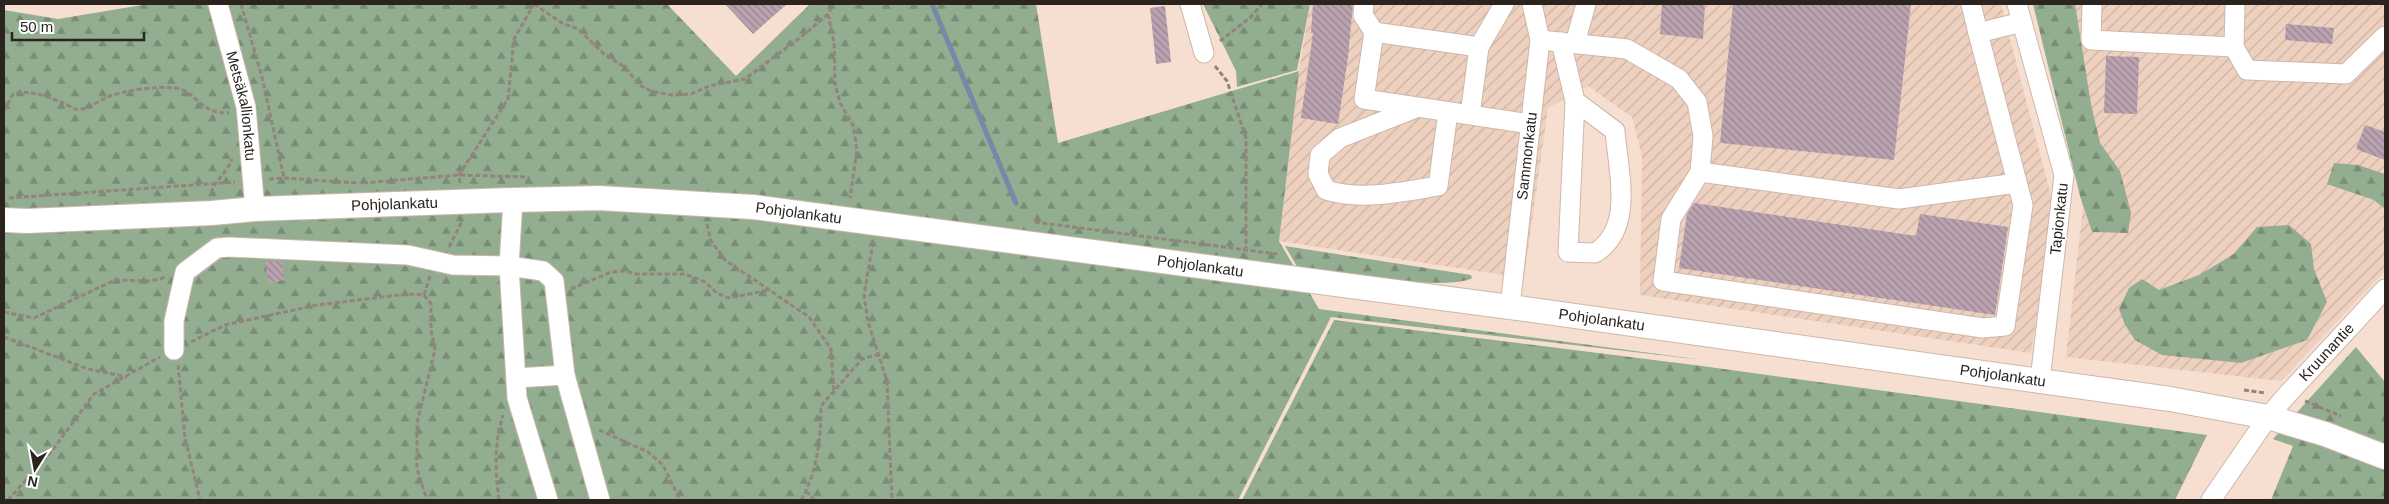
<svg xmlns="http://www.w3.org/2000/svg" width="2389" height="504" viewBox="0 0 2389 504" font-family="Helvetica,sans-serif">
  <style>
    .industrial { fill: url(#industrial-furrows) }
    .forest { fill: url(#forest-firs) }
    .lines { fill: none; stroke-linecap: round; stroke-linejoin: round }
    .stream { stroke: #7689a6; stroke-width: 5 }
    .building { fill: url(#building-back-hatch) }
    .minor-casing { stroke: #ceb7aa; stroke-width: 21 }
    .major-casing { stroke: #ceb7aa; stroke-width: 26 }
    .path { stroke: #93847a; stroke-width: 3; stroke-dasharray: 5 2.5; stroke-linecap: butt }
    .minor { stroke: #fff; stroke-width: 19 }
    .major { stroke: #fff; stroke-width: 24 }
    .labels { text-anchor: middle; stroke-width: 4; stroke-linejoin: round; paint-order: stroke }
    .street-label { font-size: 15px; fill: #2b231e; stroke: #fff }
  </style>
  <defs>
    <pattern id="industrial-furrows" width="10" height="10" patternUnits="userSpaceOnUse" patternTransform="scale(1.25)"><rect width="10" height="10" fill="#eed0bf"/><path d="M-1 1l2-2M0 10L10 0M9 11l2-2" fill="none" stroke="#ccb2a4"/></pattern>
    <pattern id="forest-firs" width="22" height="20" patternUnits="userSpaceOnUse" patternTransform="scale(1.25)"><rect width="22" height="20" fill="#93ad91"/><path d="M5 1l3.5 6h-7zM16 11l3.5 6h-7z" fill="#788c76"/></pattern>
    <pattern id="building-back-hatch" width="6" height="6" patternUnits="userSpaceOnUse" patternTransform="scale(1.25)"><rect width="6" height="6" fill="#baa3b0"/><path d="M-1 5l2 2M0 0l6 6M5-1l2 2" fill="none" stroke="#97848f"/></pattern>
  </defs>
  <rect width="100%" height="100%" fill="#f6dfd1"/>
  <path class="industrial" d="M1310,4H2001L2054,207L2031,353L1640,295L1642,156L1632,117L1588,86L1548,108L1524,278L1279,241L1299,71Z
    M2033,4H2385V271L2281,381L2066,357L2083,207Z"/>
  <path class="forest" d="M148,4H667L736,76L810,4H1036L1058,143L1299,71L1279,241L1319,309L1703,360L1331,317L1238,500H4V10L58,19Z
    M1203,4H1310L1297,70L1237,87L1236,71Z
    M2033,4H2075L2091,104L2100,143L2120,171L2131,213L2128,233L2092,232L2080,196Z
    M2334,163L2358,165L2385,174V209L2374,200L2327,184Z
    M2289,225L2311,244L2314,269L2327,302L2307,340L2241,363L2162,355L2135,340L2125,325L2119,309L2129,288L2142,279L2159,290L2199,275L2234,254L2257,227Z
    M1285,246L1471,275L1472,278C1452,291 1335,274 1306,271L1299,270Z
    M1334,320L1702,366L2207,435L2175,500H1242Z
    M2356,347L2385,382V500H2271L2293,446L2273,439Z"/>
  <g class="lines">
    <path class="stream" d="M932,4L1016,203"/>
  </g>
  <path class="building" d="M725,4H787L753,34Z
    M1313,4H1353L1348,57L1338,124L1301,118L1313,33H1311Z
    M1662,4H1705L1703,39L1660,34Z
    M1733,4H1911L1894,160L1720,143Z
    M1165,6L1171,62L1156,64L1150,8Z
    M2286,24L2334,28L2332,44L2285,40Z
    M2106,56L2139,57L2137,114L2104,113Z
    M2365,125L2385,132V160L2356,149Z
    M1694,203L1916,236L1920,214L2008,227L1995,315L1679,268L1687,214Z
    M281,261L285,280L269,283L265,262Z"/>
  <g class="lines">
    <g class="minor-casing">
      <g id="minor">
        <path id="s1" d="M218,4L246,107L255,209"/>
        <path d="M1190,4L1204,53"/>
        <path d="M1364,4L1363,15L1374,32"/>
        <path d="M1971,4L1978,33L2022,22"/>
        <path d="M2017,4L2064,175L2040,380"/>
        <path d="M2092,4L2091,40L2234,47L2235,4"/>
        <path d="M1540,40L1627,49L1679,79L1697,102L1703,136L1700,172L1671,219L1663,281L1983,328L2005,326L2023,205L1978,33"/>
        <path d="M1561,42L1575,101L1568,252L1595,253C1635,228 1618,171 1615,131L1575,101"/>
        <path d="M1575,43L1586,4"/>
        <path d="M1479,47L1504,4"/>
        <path d="M2234,47L2247,70L2346,74L2385,36"/>
        <path d="M1416,108L1340,138L1320,155L1318,174L1326,190C1361,201 1402,192 1438,186L1448,112"/>
        <path d="M1470,115L1479,47L1374,32L1364,99L1530,124"/>
        <path d="M1700,172L1899,199L2017,183"/>
        <path d="M513,200L509,266L517,398L548,500"/>
        <path id="s2" d="M1510,307L1540,40L1532,4"/>
        <path d="M174,350V321L185,272L217,248L229,247L408,255L453,265L509,266L543,271L554,281L565,375L600,500"/>
        <path d="M516,378L565,375"/>
        <path id="s3" d="M2211,500L2268,417L2286,396L2385,289"/>
      </g>
    </g>
    <g class="major-casing">
      <g id="major">
        <path id="s4" d="M4,220L27,221L212,213L255,209L513,200L599,198L753,207L1510,307L2170,399L2268,417L2325,434L2385,457"/>
      </g>
    </g>
    <path class="path" d="M241,4L262,77L284,178
      M534,4L562,23L578,29L603,53L623,66L641,86L651,91L672,95L691,94L709,86L745,79L806,33L828,14L834,4
      M828,14L834,43L835,84L840,103L853,125L857,150L850,198
      M1220,41L1251,17L1262,4
      M1215,66L1227,81L1246,138V248
      M4,111L13,94C29,89 50,97 65,104C68,105 72,108 75,109C88,111 96,102 107,97C127,90 154,86 175,88C198,91 198,114 229,113
      M269,179L284,178L357,183
      M363,183L459,175L529,177
      M460,183L459,175L508,99L514,39L534,4
      M211,193C216,179 226,174 232,159
      M9,198L235,182
      M1035,222L1277,254
      M707,224L711,241L725,260L809,317L831,349L834,394
      M873,242L864,295L868,322L887,381L892,500
      M449,247L462,221
      M571,289L611,272L625,271L636,274H685L705,282L717,293L729,298L770,290
      M424,295L430,276
      M4,312L34,318L115,280L150,281L167,277
      M4,337L88,369L127,377
      M191,342L225,325L317,305L407,294L424,295L431,304V330L435,350L417,423V469L427,500
      M178,365L185,438L200,500
      M2244,390L2265,393
      M2305,401L2341,416
      M599,430L648,452L663,465L680,500
      M806,491L814,500
      M8,500L51,452L94,394L160,357
      M499,500C495,470 494,444 503,415
      M801,500C817,473 821,438 821,406L862,359L879,354"/>
    <use href="#minor" class="minor"/>
    <use href="#major" class="major"/>
  </g>
  <g class="labels">
    <g class="street-label">
      <text dy="5" stroke="none"><textPath href="#s1" startOffset="105">Metsäkallionkatu</textPath></text>
      <text dy="5" stroke="none"><textPath href="#s2" startOffset="152">Sammonkatu</textPath></text>
      <text dy="5" stroke="none"><textPath href="#s4" startOffset="391">Pohjolankatu</textPath></text>
      <text dy="5" stroke="none"><textPath href="#s4" startOffset="796">Pohjolankatu</textPath></text>
      <text transform="translate(2059 219) rotate(-84)" y="5">Tapionkatu</text>
      <text dy="5" stroke="none"><textPath href="#s4" startOffset="1201">Pohjolankatu</textPath></text>
      <text dy="5" stroke="none"><textPath href="#s4" startOffset="1606">Pohjolankatu</textPath></text>
      <text dy="5" stroke="none"><textPath href="#s3" startOffset="188">Kruunantie</textPath></text>
      <text dy="5" stroke="none"><textPath href="#s4" startOffset="2011">Pohjolankatu</textPath></text>
    </g>
  </g>
  <rect width="2389" height="504" fill="none" stroke="#2b231e" stroke-width="10"/>
  <g transform="translate(35 469) rotate(191)" stroke="#ffffff" stroke-width="4" paint-order="stroke">
  <path d="M0-4L9 19L0 12L-9 19Z" fill="#2b231e"/>
  <text y="-8" font-size="14" font-weight="bold" text-anchor="middle" fill="#2b231e">N</text>
  </g>
  <path d="M12 32v8h132v-8" fill="none" stroke="#2b231e" stroke-width="2.5"/>
  <text x="20" y="32" font-size="15" fill="#2b231e" stroke="#ffffff" stroke-width="4" paint-order="stroke">50 m</text>
</svg>
